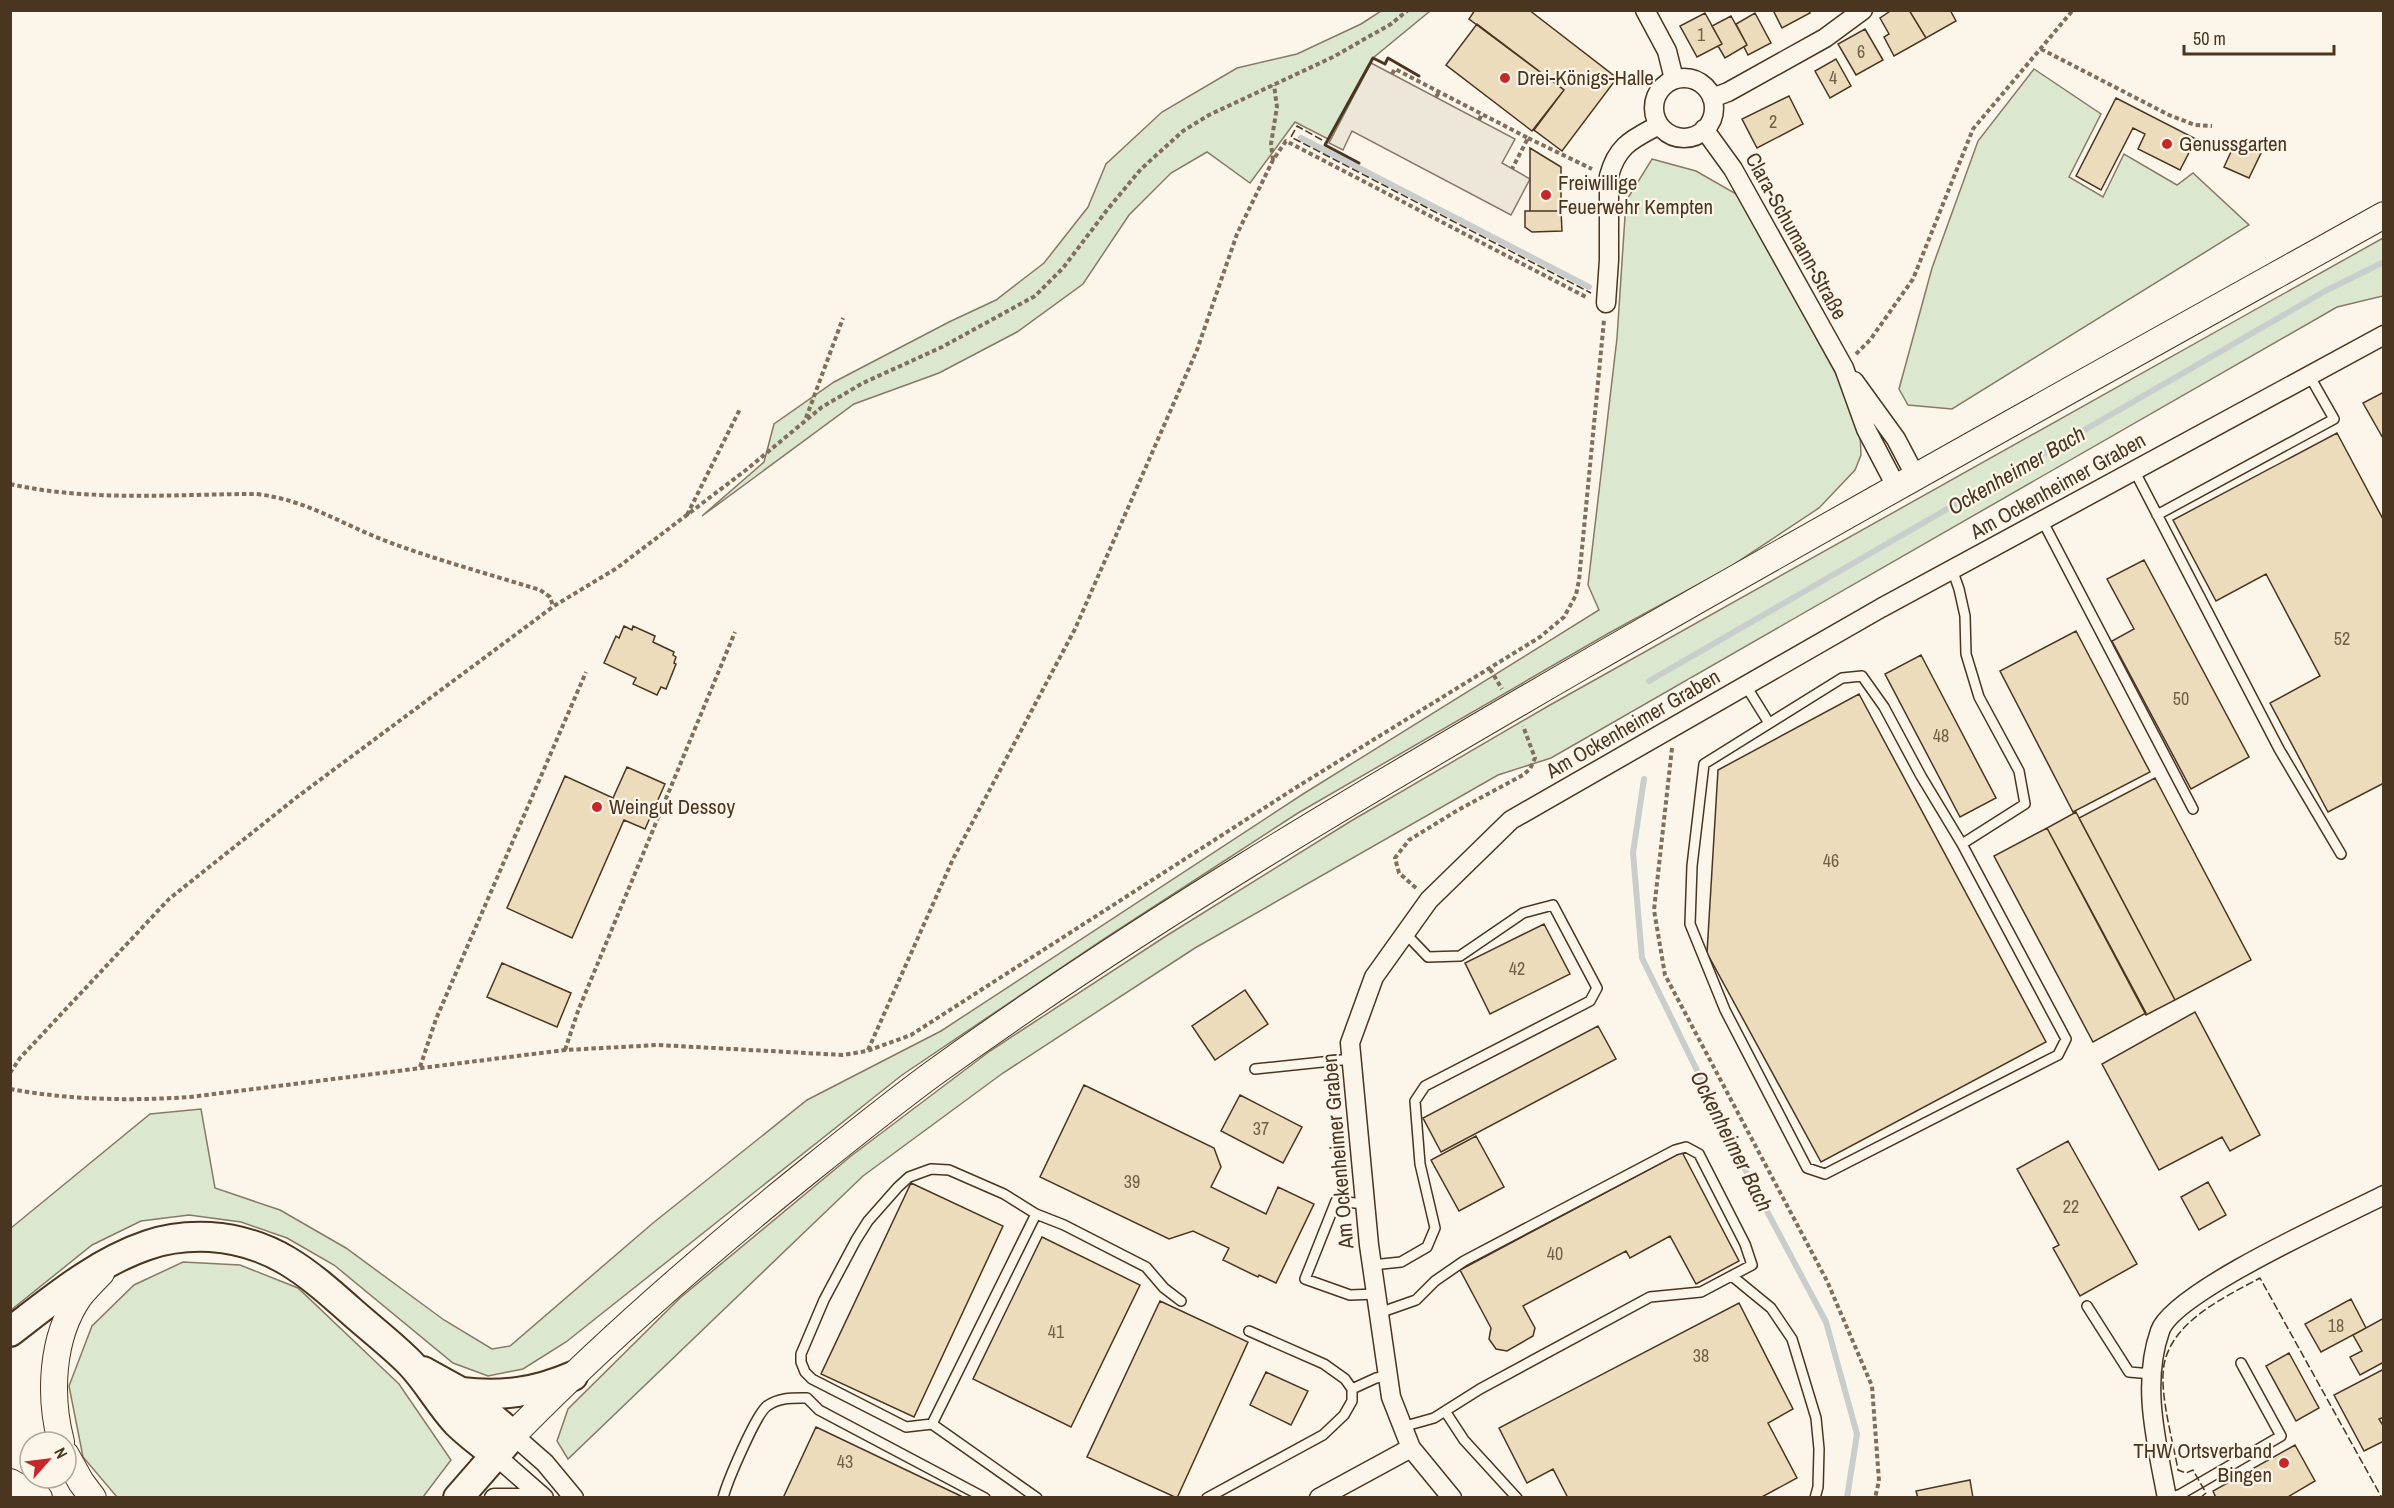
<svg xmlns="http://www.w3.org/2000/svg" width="2394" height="1508" viewBox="0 0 2394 1508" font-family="'Archivo Narrow',sans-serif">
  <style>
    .green { fill: #dce7d0; stroke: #887966; stroke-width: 1.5 }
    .parking { fill: #ede7d9; stroke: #887966; stroke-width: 1.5 }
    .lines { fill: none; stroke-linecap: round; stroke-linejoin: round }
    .stream { stroke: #c9cecd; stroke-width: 6 }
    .building { fill: #ecdcbc; stroke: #4a3520; stroke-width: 1.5 }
    .service-casing { stroke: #4a3520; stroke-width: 12 }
    .minor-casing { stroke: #4a3520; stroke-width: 21 }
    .secondary-casing { stroke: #4a3520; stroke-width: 28 }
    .primary-casing { stroke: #4a3520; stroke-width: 32 }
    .path { stroke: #7f6f5c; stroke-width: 4; stroke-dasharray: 4.5 3; stroke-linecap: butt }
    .service { stroke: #fbf6e9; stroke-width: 9 }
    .minor { stroke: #fbf6e9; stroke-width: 18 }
    .secondary { stroke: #fbf6e9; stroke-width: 26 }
    .primary { stroke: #fbf6e9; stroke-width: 28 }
    .fence { stroke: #4a3520; stroke-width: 1.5; stroke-dasharray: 8 3; stroke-linecap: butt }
    .wall { stroke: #4a3520; stroke-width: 3 }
    .poi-dot { fill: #c62828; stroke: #fbf6e9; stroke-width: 2 }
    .labels { text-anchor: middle; stroke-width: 4.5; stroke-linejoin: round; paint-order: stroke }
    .number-label { font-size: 18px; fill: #725f47 }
    .poi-label { font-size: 21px; fill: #4a3520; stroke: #fbf6e9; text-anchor: start }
    .street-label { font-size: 21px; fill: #4a3520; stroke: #fbf6e9 }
    .water-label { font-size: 22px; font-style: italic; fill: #4a3520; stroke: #fbf6e9 }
  </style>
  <rect width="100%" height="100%" fill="#fbf6e9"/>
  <path class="green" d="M1381,11H1430L1373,58L1328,139L1295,122L1250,183L1207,152L1171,173L1129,215L1083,284L1017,332L939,373L854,404L702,516L764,462L774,424L834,382L949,322L996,300L1044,263L1088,207L1106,164L1162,112L1237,68L1297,54L1361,24Z
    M2034,69L2101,114L2069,177L2103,197L2124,154L2177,185L2193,173L2249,225L1952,409L1908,405L1899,389L1932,268L1978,141Z
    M1652,159L1696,171L1738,195L1838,378L1860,432L1861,455L1855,470L1819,508L1730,567L1609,633L1298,813L1104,939L902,1075L566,1342L523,1369L488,1376L453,1363L334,1265L287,1238L241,1222L189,1215L141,1221L92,1245L11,1310V1228L150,1114L201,1109L215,1188L280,1210L346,1248L444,1320L492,1349L510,1346L653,1223L807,1100L941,1031L1303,794L1599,610L1588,585L1617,338L1626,201Z
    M2383,238V296L2337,307L1551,758L1498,775L1195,948L1003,1073L863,1176L568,1459L557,1441L568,1409L680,1298L851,1156L990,1051L1166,936L1351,821L1550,705Z
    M183,1262L240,1265L298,1288L399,1384L451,1460L423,1497H117L83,1457L69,1386L92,1326L134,1285Z"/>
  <path class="parking" d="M1371,63L1515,139L1502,163L1530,179L1511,215L1352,131L1343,150L1329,143Z"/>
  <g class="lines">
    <path class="stream" d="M1301,138L1589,287
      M1649,681L2327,290L2384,262
      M1644,779L1633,853L1642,958L1752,1183L1826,1322L1857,1434L1847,1498"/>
  </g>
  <path class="building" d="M1475,10H1529L1617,78L1562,151L1534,130L1564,90L1469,19Z
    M1773,10H1808L1810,13L1782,28Z
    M1892,10H1909L1926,38L1894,56L1884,37L1889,34L1880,18Z
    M1909,10H1950L1956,21L1926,38Z
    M1705,13L1722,44L1697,57L1680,26Z
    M1755,13L1771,43L1748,55L1744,47L1747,45L1736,24Z
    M1731,16L1747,45L1725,58L1718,46L1722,44L1712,26Z
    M1477,24L1564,90L1532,131L1446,65Z
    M1865,29L1883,60L1856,75L1838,44Z
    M1836,59L1851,86L1830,98L1815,71Z
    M1789,96L1803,124L1757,148L1742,119Z
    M2116,98L2196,139L2180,170L2138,149L2145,134L2133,128L2101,190L2076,176Z
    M2236,141L2261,153L2249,178L2224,167Z
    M1530,148L1561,167V211H1530Z
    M1525,211H1561L1562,231L1532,232L1525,227Z
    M2384,392V440L2363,403Z
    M2337,433L2384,521V783L2328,812L2270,703L2320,676L2266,574L2216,601L2173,520Z
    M2144,560L2249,757L2191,789L2112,641L2134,629L2107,579Z
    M624,626L632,630L633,626L655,636L653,642L674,652L673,655L676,657L674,663L676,664L666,689L661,687L657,695L633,684L636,678L604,663L616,636L619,638Z
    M2076,631L2150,772L2073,812L2000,671Z
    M1921,655L1996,798L1960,817L1885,674Z
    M1859,694L2046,1042L1821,1162L1707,953L1718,770Z
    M627,767L665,784L645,829L624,820L572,938L507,908L565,776L613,798Z
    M2155,778L2251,960L2175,1000L2079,818Z
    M2076,812L2175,1000L2146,1015L2047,828Z
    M2047,828L2146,1013L2093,1042L1994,856Z
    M1544,924L1570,974L1490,1014L1465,963Z
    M502,963L571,993L557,1027L487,997Z
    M1245,990L1268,1024L1215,1060L1192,1026Z
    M2195,1012L2260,1135L2230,1151L2222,1137L2159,1170L2102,1064Z
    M1598,1026L1616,1059L1441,1152L1423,1118Z
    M1084,1085L1214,1148L1221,1167L1211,1187L1266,1214L1278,1187L1314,1204L1276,1283L1259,1275L1258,1277L1223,1260L1229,1248L1193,1231L1169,1239L1040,1177Z
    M1240,1095L1302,1127L1283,1163L1221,1131Z
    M1476,1136L1504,1187L1459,1211L1431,1160Z
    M2068,1141L2137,1264L2080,1296L2053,1248L2059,1245L2017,1169Z
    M1682,1152L1739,1261L1696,1284L1670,1236L1630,1258L1626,1251L1523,1306L1535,1328L1533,1336L1507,1351L1496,1349L1489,1339L1491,1328L1460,1270Z
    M2208,1182L2226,1215L2199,1230L2181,1197Z
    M911,1183L1003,1226L914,1417L821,1374Z
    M1042,1237L1140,1285L1071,1427L973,1379Z
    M2351,1299L2366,1328L2321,1352L2305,1324Z
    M1160,1301L1248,1342L1177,1498L1087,1457Z
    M1739,1303L1793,1409L1768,1423L1797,1478L1760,1498H1568L1553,1469L1527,1483L1499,1428Z
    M2384,1318V1362L2360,1375L2350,1357L2362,1351L2353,1335Z
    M2289,1353L2319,1408L2296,1421L2266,1366Z
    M2384,1369V1417L2379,1419L2384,1427V1441L2364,1451L2334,1395Z
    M1266,1372L1308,1391L1291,1425L1250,1405Z
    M816,1427L965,1498H783Z
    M2295,1445L2315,1481L2286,1498H2216L2213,1491Z
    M1970,1480L1973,1498H1918L1916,1491Z"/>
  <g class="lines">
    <g class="service-casing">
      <path id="service" d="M2134,470L2279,749L2341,854
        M2157,515L2334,419L2309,375
        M2042,520L2193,809
        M1952,569L1959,589L1965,616L1966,654L1979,697L2019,771L2025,804L1962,844L2066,1039L2058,1055L1825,1174L1807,1168L1725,1010L1690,924L1692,866L1704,764L1842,678L1862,676L1884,707L1921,776L1962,844
        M1746,686L1769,723
        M1255,1069L1351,1059
        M1365,1204L1336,1201L1305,1279L1350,1295L1376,1294
        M1036,1214L932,1424L1037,1498
        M1372,1265L1401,1262L1427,1247L1435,1228L1420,1164L1415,1101L1425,1086L1590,1001L1597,988L1553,905L1523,913L1460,956L1428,957L1405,933
        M1732,1276L1771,1308L1792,1339L1816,1418L1819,1449L1818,1487L1815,1498
        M2087,1306L2129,1372L2152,1374
        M1379,1313L1416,1300L1435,1281L1464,1261L1675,1150L1686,1147L1699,1154L1745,1244L1752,1265L1701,1292L1650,1297L1480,1389L1434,1418L1402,1427
        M1352,1389L1376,1378L1388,1376
        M1445,1411L1464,1440L1517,1498
        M932,1424L906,1427L812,1379L805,1372L801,1362V1354L824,1300L856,1240L868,1221L898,1187L909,1177L931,1169L949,1170L1004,1194L1036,1214L1064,1225L1146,1267L1164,1288L1181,1301
        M723,1498C727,1482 756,1414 767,1406C780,1397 793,1398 807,1398L819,1410L985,1498
        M1207,1498L1323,1435L1344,1415L1352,1401V1389L1345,1379L1324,1364L1249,1331
        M2170,1498L2181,1494L2281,1436L2241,1363"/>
    </g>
    <g class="minor-casing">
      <path id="minor" d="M1645,10L1667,51L1674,79
        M1654 108a30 30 0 1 1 60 0a30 30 0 1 1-60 0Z
        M1712,98L1728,92L1825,38L1863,10
        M1704,129L1733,169L1844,368L1866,429L1897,488
        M1606,303L1609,260V176C1617,145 1633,139 1659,125
        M1854,381L1896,439L1916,477
        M513,1435L545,1463L574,1498
        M495,1455L544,1498
        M494,1498H521
        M1319,1498L1411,1448
        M1452,1498L1411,1448L1391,1397L1369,1245L1350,1043L1374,977L1429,900L1511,820L1881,608L2384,335
        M2167,1498C2157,1444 2141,1385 2160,1331C2173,1292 2341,1217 2384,1195"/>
    </g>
    <g class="secondary-casing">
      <path id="secondary" d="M513,1435C605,1341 704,1255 807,1172C848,1139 889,1106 931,1075C1138,925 1358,796 1579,668C1846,514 2115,365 2384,215
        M61,1442C49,1396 51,1338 79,1297C85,1289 93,1281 101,1273
        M66,1455L81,1482L93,1498
        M10,1482L39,1498"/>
    </g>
    <g class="primary-casing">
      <path id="primary" d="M10,1332C53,1299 97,1262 148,1245C168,1238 189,1236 210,1237C272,1241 307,1272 351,1311C370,1328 391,1344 409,1362C427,1380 439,1404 457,1423C468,1434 482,1444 495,1455
        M423,1371L461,1392L513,1435L458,1498
        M461,1392C502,1397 536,1392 573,1376"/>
    </g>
    <path class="path" d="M2041,49L2169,115L2195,125L2212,126
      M1392,74L1395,69L1528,138L1512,169
      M1436,97L1439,92
      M1479,120L1482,114
      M1528,138L1592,169
      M1273,160L1271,144L1277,107L1274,85
      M1856,354L1870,340L1913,279L1973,129L2073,10
      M806,418L843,318
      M10,484C89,502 176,494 256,494C307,500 339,523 386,541C436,560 489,574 540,590L550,597L553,606
      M687,515L740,409
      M1490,669L1502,689
      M1672,748L1654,910L1665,975L1827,1281L1872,1386L1879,1481L1875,1498
      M1416,888L1399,873L1395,858L1409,840L1458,810L1523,775L1530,769L1535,758L1523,726
      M565,1050L578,1011L735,632
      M868,1050L953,859L1075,629L1197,350L1237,234L1273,160L1286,141L1588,298
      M420,1067L436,1019L586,672
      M10,1073L20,1058L169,899L297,797L554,606L617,568L746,470L822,407L863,383L942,347L1035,296L1063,268L1107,210L1141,169L1183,131L1209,115L1333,57L1391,24L1408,10
      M10,1089C70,1100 129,1101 190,1097L565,1050L658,1045L843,1055L867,1051L911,1035L1300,785L1540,637L1564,617L1576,595L1579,580L1604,320"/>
    <use href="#service" class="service"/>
    <use href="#minor" class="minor"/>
    <use href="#secondary" class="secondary"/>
    <use href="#primary" class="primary"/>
    <path class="fence" d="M1322,140L1297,126L1291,137L1591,293
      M2200,1498L2206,1493L2193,1470L2186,1473L2178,1470C2173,1441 2159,1393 2164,1365C2172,1321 2225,1297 2260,1278L2382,1498"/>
    <path class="wall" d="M1359,163L1325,145L1373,58L1385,64L1388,58L1419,76"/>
  </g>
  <g class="poi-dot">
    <circle cx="1505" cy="78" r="6"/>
    <circle cx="2167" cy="144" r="6"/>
    <circle cx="1546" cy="195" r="6"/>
    <circle cx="597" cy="807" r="6"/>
    <circle cx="2284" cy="1463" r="6"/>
  </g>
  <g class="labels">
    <g class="number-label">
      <text x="1701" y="41">1</text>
      <text x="1861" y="58">6</text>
      <text x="1833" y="84">4</text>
      <text x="1773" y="128">2</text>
      <text x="2342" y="645">52</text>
      <text x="2181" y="705">50</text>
      <text x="1941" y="742">48</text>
      <text x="1831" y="867">46</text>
      <text x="1517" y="975">42</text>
      <text x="1261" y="1135">37</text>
      <text x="1132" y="1188">39</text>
      <text x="2071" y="1213">22</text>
      <text x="1555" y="1260">40</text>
      <text x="2336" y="1332">18</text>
      <text x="1056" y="1338">41</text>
      <text x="1701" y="1362">38</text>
      <text x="845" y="1468">43</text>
    </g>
    <g class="poi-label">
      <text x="1517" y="85">Drei-Königs-Halle</text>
      <text x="2179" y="151">Genussgarten</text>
      <text x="1558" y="190">Freiwillige<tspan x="1558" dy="24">Feuerwehr Kempten</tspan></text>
      <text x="609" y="814">Weingut Dessoy</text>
      <text x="2272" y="1458" text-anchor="end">THW Ortsverband<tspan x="2272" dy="24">Bingen</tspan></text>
    </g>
    <g class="street-label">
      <text transform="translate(1796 236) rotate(61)" y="7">Clara-Schumann-Straße</text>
      <text transform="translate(2058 486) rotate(-29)" y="7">Am Ockenheimer Graben</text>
      <text transform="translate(1633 724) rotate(-30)" y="7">Am Ockenheimer Graben</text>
      <text transform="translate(1338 1151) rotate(-95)" y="7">Am Ockenheimer Graben</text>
    </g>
    <g class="water-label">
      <text transform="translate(2016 470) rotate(-30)" y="8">Ockenheimer Bach</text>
      <text transform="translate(1732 1141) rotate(63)" y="8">Ockenheimer Bach</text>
    </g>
  </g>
  <rect width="2394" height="1508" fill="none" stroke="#4a3520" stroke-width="24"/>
  <g transform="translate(48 1460) rotate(62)"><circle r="28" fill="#fbf6e9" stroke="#b4a999" stroke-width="1.5"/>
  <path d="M0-4.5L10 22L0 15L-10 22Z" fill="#c62828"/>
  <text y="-9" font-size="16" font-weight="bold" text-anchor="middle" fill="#4a3520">N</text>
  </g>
  <path d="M2184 45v9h150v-9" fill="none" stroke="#4a3520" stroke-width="3"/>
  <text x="2193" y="45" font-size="18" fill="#4a3520" stroke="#fbf6e9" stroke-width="4.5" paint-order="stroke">50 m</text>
</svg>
